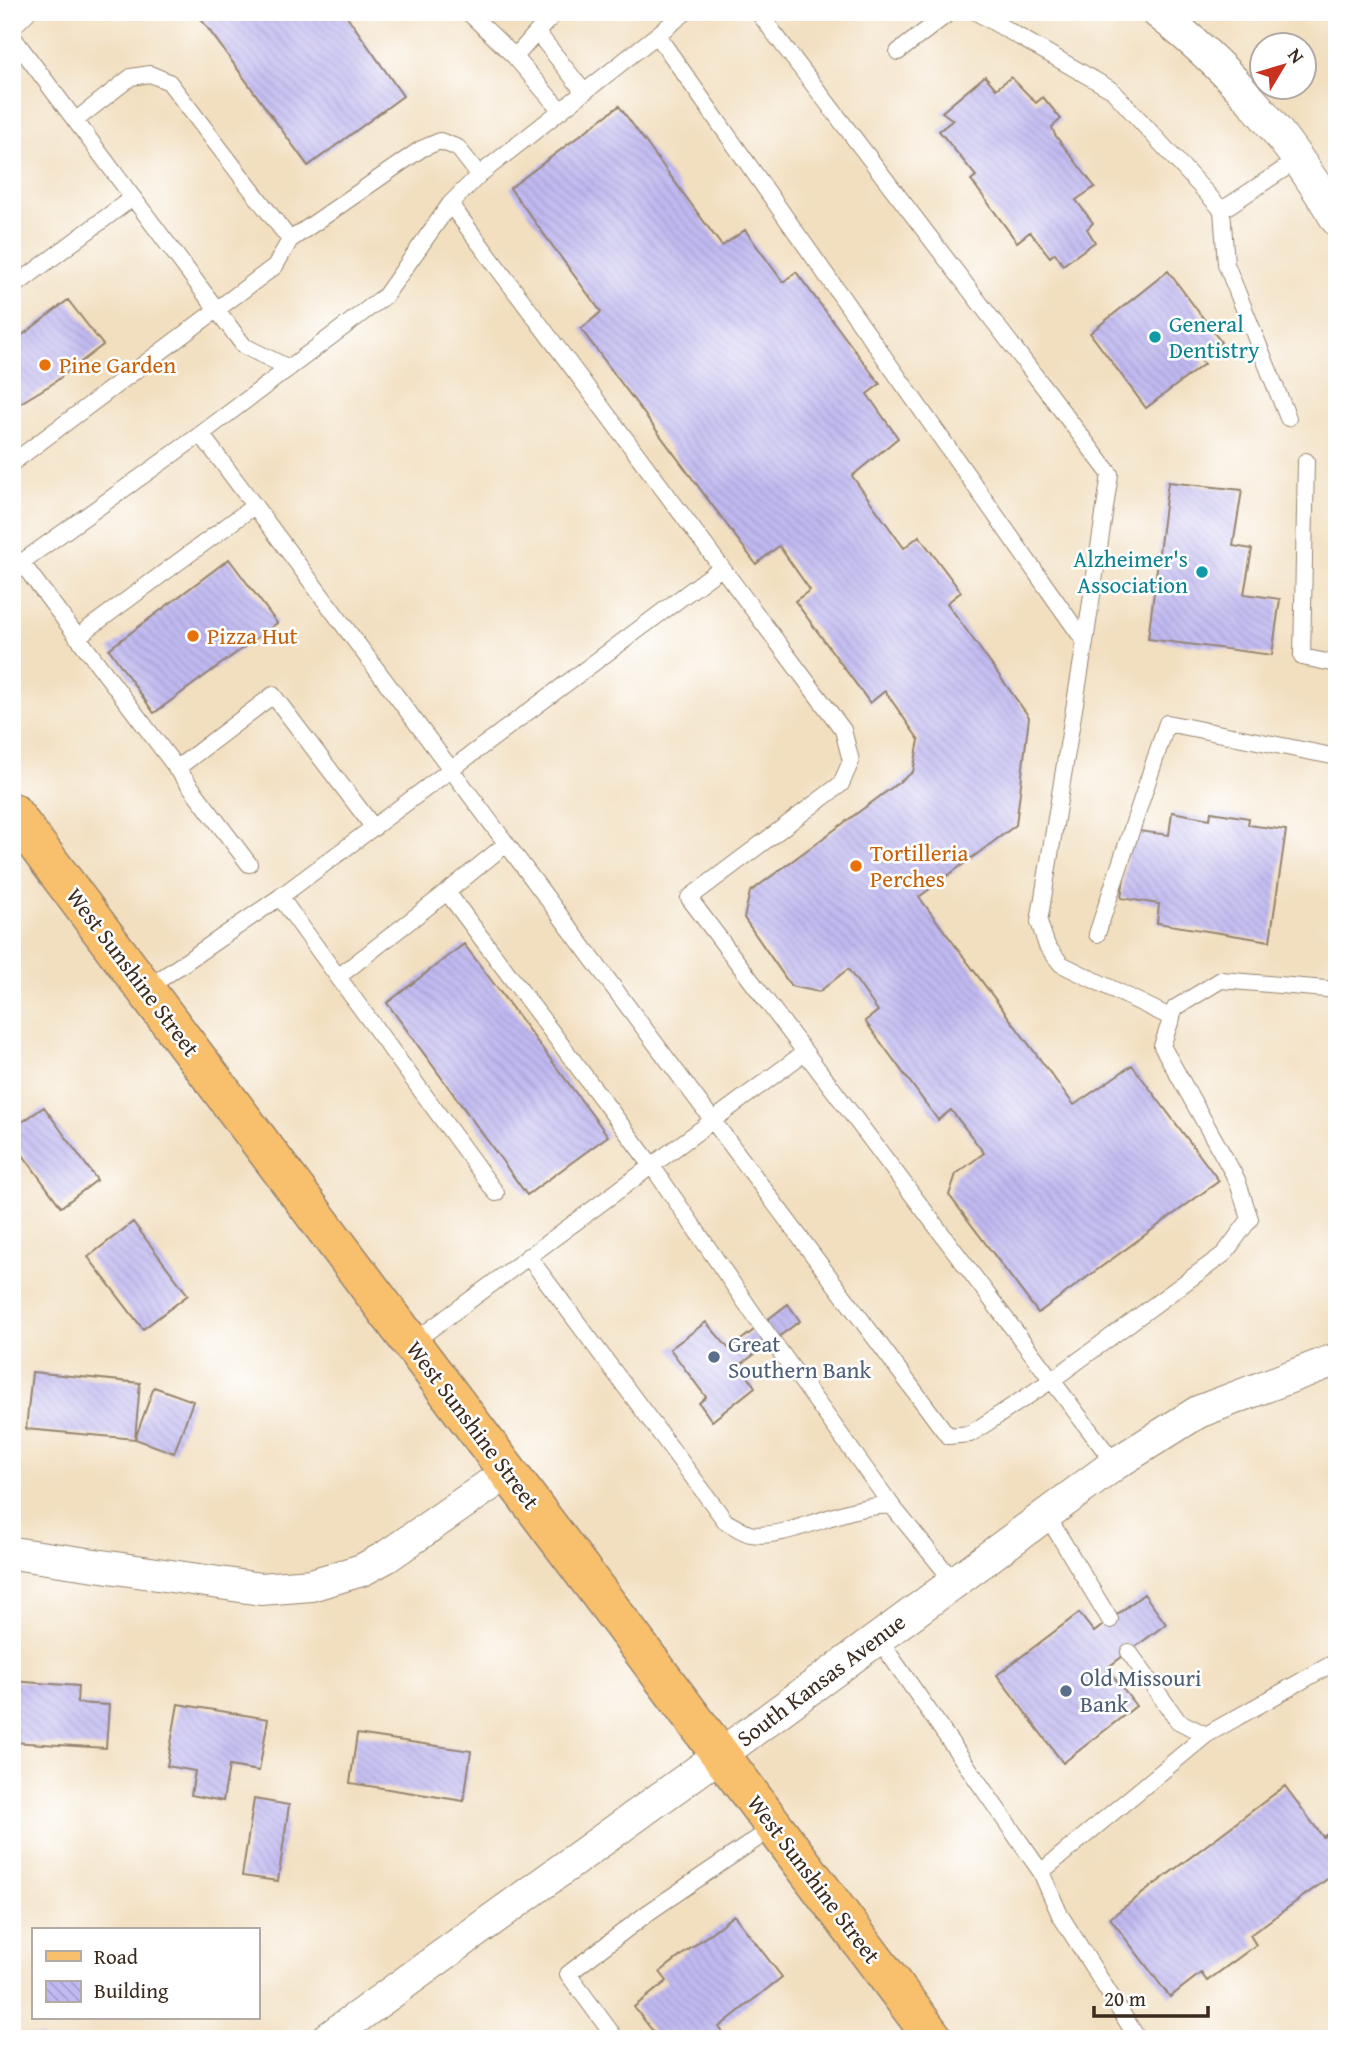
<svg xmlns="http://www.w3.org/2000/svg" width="1349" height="2051" viewBox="0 0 1349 2051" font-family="'Gentium Book Plus',serif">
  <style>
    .building { fill: url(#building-back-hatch) }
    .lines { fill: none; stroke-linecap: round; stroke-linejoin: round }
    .lane-casing { stroke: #96846f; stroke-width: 18 }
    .street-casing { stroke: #96846f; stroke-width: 34 }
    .primary-casing { stroke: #96846f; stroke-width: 41 }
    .lane { stroke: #fff; stroke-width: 16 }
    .street { stroke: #fff; stroke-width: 32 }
    .primary { stroke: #f8bf6c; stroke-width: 38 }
    .culture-dot { fill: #0f9aa8; stroke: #fff; stroke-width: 2.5 }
    .food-dot { fill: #e8710a; stroke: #fff; stroke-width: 2.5 }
    .service-dot { fill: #5c6f8a; stroke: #fff; stroke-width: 2.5 }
    .labels { text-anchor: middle; stroke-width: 5; stroke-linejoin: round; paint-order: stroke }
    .culture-label { font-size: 23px; fill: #0d838f; stroke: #fff; text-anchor: start }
    .food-label { font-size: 23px; fill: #c56008; stroke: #fff; text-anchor: start }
    .street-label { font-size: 23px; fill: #3b2a1e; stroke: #fff }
    .service-label { font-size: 23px; fill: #4e5e75; stroke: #fff; text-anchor: start }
  </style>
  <defs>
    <pattern id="building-back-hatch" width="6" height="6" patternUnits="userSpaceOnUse" patternTransform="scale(1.75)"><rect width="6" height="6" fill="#c0b9f1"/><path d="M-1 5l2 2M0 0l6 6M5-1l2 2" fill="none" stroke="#a69fce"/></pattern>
  </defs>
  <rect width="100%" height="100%" fill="#fff"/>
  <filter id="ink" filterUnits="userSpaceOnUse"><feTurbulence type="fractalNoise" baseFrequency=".0143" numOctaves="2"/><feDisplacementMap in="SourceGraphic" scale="14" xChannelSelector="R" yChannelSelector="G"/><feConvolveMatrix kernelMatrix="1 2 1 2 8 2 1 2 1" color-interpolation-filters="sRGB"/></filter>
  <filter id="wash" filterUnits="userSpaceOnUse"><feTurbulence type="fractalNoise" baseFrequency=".00686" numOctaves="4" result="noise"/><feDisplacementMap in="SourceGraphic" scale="28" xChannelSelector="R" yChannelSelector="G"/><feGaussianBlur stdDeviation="1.57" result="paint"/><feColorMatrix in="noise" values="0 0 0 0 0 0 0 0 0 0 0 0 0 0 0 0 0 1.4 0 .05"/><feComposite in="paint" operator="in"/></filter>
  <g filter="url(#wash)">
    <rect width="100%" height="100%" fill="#f2dfc0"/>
    <g id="blocks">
      <path class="building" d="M196,12H344L403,96L308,166Z
        M985,76L996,89L1011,77L1036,103L1043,97L1061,119L1052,127L1055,135L1095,187L1076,200L1093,223L1087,229L1095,242L1063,265L1055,253L1050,257L1030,232L1017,242L971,180L976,176L939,131L953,120L942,112Z
        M619,106L722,246L745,230L783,282L796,272L880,384L867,394L898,438L852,476L904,548L919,536L961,592L947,603L1029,717L1016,825L919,897L1074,1105L1132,1065L1219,1181L1038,1313L949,1195L956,1174L984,1153L951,1110L938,1120L865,1021L878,1011L848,969L819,992L791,986L744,918L750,892L913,772L919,740L885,691L870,703L795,601L810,590L779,546L756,564L581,329L601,312L510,188Z
        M1168,271L1221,342L1199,358L1204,364L1146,408L1090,333Z
        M68,300L103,345L52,384L12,408V343Z
        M1168,482L1242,490L1233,546L1252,549L1244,594L1280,599L1272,655L1148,639Z
        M229,559L277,623L154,713L109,649Z
        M1172,812L1210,819L1211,812L1249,818L1248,825L1286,830L1270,941L1157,923L1159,904L1121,898L1131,830L1169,835Z
        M464,944L608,1136L527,1195L387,1003Z
        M44,1107L97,1180L61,1207L12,1140V1129Z
        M133,1222L188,1295L143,1329L88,1257Z
        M788,1304L800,1321L740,1365L755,1387L712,1421L699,1403L706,1397L670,1349L706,1322L729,1349Z
        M32,1372L140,1383L135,1439L26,1429Z
        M154,1387L193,1401L174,1453L135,1439Z
        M1144,1594L1166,1624L1107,1668L1136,1706L1063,1763L997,1675L1079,1613L1094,1632Z
        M12,1681L78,1686L77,1703L109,1705L106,1748L12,1742Z
        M178,1704L268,1719L259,1771L229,1766L223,1801L191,1795L195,1771L167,1766Z
        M357,1734L471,1751L464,1801L350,1783Z
        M1285,1786L1323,1837L1337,1827V1872L1250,1935L1256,1945L1207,1981L1201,1973L1170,1997L1110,1918Z
        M254,1799L289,1805L278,1881L242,1876Z
        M734,1915L782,1977L719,2027L728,2039H659L634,2007L667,1981L660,1972Z
        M12,2033L42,2037V2039H12Z"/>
    </g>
  </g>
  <g filter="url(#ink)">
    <use href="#blocks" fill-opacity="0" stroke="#96846f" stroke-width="2"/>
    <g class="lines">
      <g class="lane-casing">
        <path id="lane" d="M468,12L515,57L561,111
          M556,12L537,32L584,92
          M758,12L1110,474L1085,642
          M976,12L1112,90L1222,210L1299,159
          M12,28L28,12
          M657,35L1085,642L1039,922L1047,946L1061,964L1172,1018
          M12,36L244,346L289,368
          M898,52L950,12
          M515,57L537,32
          M450,204L843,730L851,761L841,784L689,898L1115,1464
          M1222,210L1226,264L1288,418
          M290,240L421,149L440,141L458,148L479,175
          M12,288L132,198
          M201,434L948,1436L970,1434L1052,1380L1224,1254L1250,1219L1237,1180L1162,1046L1175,1008L1221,980L1337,990
          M1306,461L1302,657L1337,664
          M12,463L275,266L290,240L169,82L150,74L131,77L76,120
          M21,562L249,864
          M12,569L201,434L385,296L450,204L479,175L686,12
          M77,637L254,506
          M176,769L273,695L374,828
          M447,892L506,844
          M280,897L338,977L447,892L652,1166L761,1325L892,1506
          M1097,934L1167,723L1337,757
          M338,977L496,1193
          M146,989L280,897L721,568
          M528,1256L726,1522C733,1525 742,1532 750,1534C788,1541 848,1502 892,1506L954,1582
          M412,1343L804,1053
          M1046,1514L1110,1620
          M878,1638L1041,1872L1060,1915L1138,2039
          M1129,1652L1178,1721L1206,1735
          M1041,1872L1206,1735L1337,1661
          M616,2039L568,1974L649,1912L774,1827"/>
      </g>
      <g class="street-casing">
        <path id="street" d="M1157,12C1234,72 1287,136 1337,220
          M12,1553L261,1589L311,1585L362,1570L386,1557L508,1472
          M327,2039L720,1755L1115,1464L1198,1412L1337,1359"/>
      </g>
      <g class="primary-casing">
        <path id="primary" d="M12,812L934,2039"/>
      </g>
      <use href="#lane" class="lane"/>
      <use href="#street" class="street"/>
      <use href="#primary" class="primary"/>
    </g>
  </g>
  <g class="culture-dot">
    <circle cx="1155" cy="337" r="7"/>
    <circle cx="1202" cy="572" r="7"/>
  </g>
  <g class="food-dot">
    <circle cx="45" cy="365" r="7"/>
    <circle cx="193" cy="636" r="7"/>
    <circle cx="856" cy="866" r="7"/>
  </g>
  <g class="service-dot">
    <circle cx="714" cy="1357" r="7"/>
    <circle cx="1066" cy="1691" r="7"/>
  </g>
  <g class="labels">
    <g class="culture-label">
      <text x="1169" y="332">General<tspan x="1169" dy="26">Dentistry</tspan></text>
      <text x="1188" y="567" text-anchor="end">Alzheimer's<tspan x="1188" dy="26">Association</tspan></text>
    </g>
    <g class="food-label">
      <text x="59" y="373">Pine Garden</text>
      <text x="207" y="644">Pizza Hut</text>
      <text x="870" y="861">Tortilleria<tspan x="870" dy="26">Perches</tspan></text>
    </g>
    <g class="street-label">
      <text transform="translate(133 972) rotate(53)" y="8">West Sunshine Street</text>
      <text transform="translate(473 1425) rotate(53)" y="8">West Sunshine Street</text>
      <text transform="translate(821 1680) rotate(-37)" y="8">South Kansas Avenue</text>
      <text transform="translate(814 1879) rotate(53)" y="8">West Sunshine Street</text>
    </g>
    <g class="service-label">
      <text x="728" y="1352">Great<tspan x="728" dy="26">Southern Bank</tspan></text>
      <text x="1080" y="1686">Old Missouri<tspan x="1080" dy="26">Bank</tspan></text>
    </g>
  </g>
  <rect width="1349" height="2051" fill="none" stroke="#fff" stroke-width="42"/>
  <rect x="32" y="1928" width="228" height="91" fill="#ffffff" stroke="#b1aaa5" stroke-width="2"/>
  <rect x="46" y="1951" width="35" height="10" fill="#f8bf6c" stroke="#b1aaa5" stroke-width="2"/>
  <text x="94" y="1964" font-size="21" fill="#3b2a1e">Road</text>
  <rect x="46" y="1981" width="35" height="21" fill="url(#building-back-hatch)" stroke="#b1aaa5" stroke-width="2"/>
  <text x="94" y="1998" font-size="21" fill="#3b2a1e">Building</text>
  <g transform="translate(1283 66) rotate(52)"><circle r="33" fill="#ffffff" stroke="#b1aaa5" stroke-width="2"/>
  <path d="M0-5L12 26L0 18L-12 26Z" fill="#c8321e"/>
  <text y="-10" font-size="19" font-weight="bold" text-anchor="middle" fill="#3b2a1e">N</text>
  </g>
  <path d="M1094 2006v10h114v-10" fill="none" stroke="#3b2a1e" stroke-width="3.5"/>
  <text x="1104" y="2006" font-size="21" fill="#3b2a1e" stroke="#ffffff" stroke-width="5" paint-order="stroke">20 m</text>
</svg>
